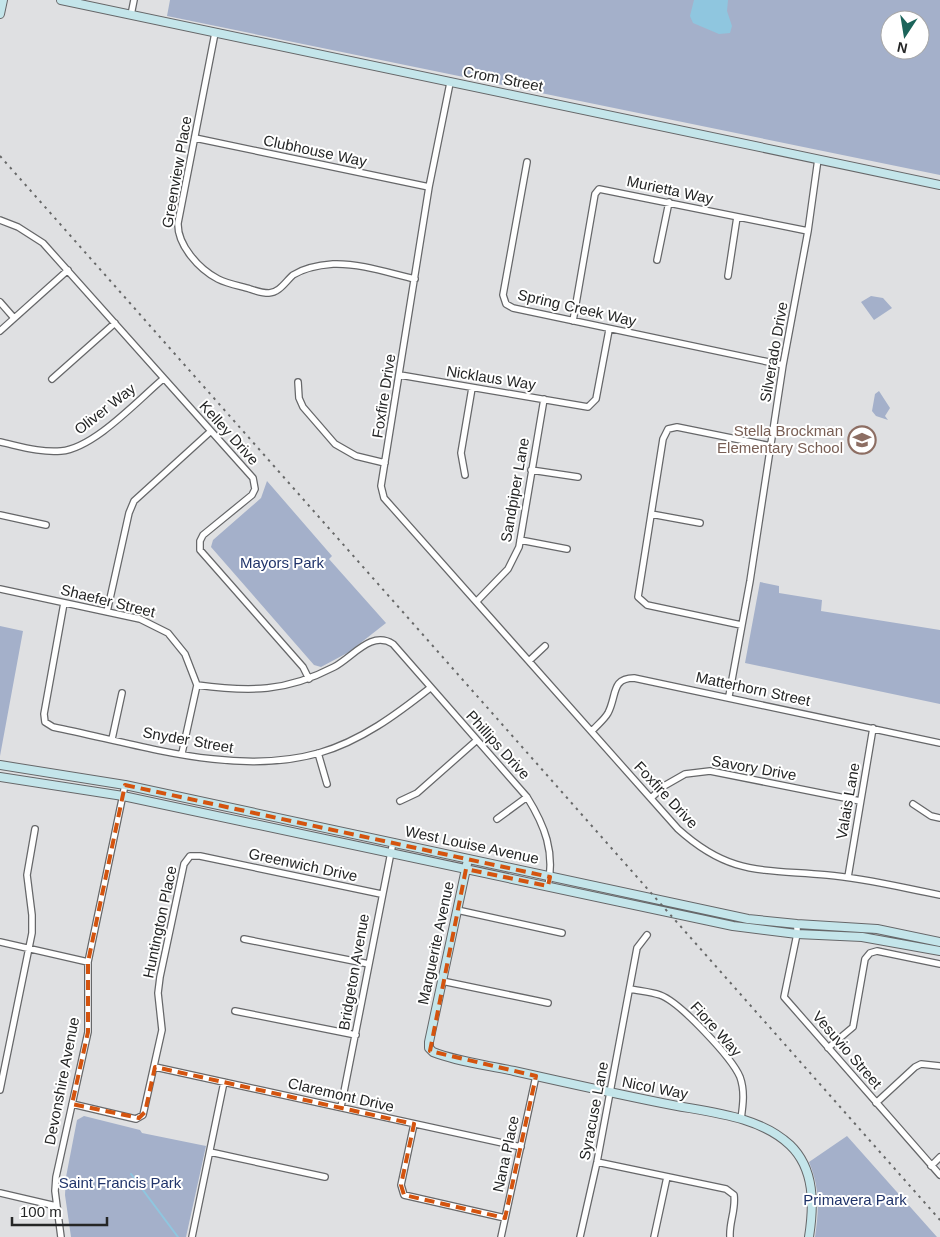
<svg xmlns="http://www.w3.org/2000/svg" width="940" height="1237" viewBox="0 0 940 1237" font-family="Helvetica,sans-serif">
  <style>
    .green { fill: #a4b0ca; fill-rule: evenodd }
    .water { fill: #8fc6df }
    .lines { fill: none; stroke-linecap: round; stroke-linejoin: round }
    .stream { stroke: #8fc6df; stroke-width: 2 }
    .street-casing { stroke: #666769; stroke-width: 8 }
    .secondary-casing { stroke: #666769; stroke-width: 10 }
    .street { stroke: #fff; stroke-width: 5.5 }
    .secondary { stroke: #c4e5ea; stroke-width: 8 }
    .rail { stroke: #686969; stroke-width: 2; stroke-dasharray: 2.5 5; stroke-linecap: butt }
    .marked { fill: none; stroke: #d4540f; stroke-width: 4; stroke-dasharray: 10 6; stroke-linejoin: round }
    .labels { text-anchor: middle; stroke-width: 4; stroke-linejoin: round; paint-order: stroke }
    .street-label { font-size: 15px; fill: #252626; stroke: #fff }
    .education-label { font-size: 15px; fill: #785e54; stroke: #fff; text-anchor: end }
    .park-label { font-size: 15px; fill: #20346a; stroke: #fff }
  </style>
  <rect width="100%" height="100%" fill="#dfe0e2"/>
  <path class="green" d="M170,0H940V175L167,16ZM890,20H920V50H890Z
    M871,296L883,298L892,308L874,320L861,302Z
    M879,391L890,408L885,416L888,420L876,416L872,411L875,394Z
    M267,481L332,556L329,559L386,623L349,652L321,667L314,665L211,547L213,540L261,498Z
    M760,582L779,586V593L822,600L821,611L940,630V704L745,663Z
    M0,626L23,631L0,756Z
    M84,1116L140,1130L142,1133L206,1146L186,1237H71L65,1195L66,1177L77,1120Z
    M847,1136L937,1237H815C819,1210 820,1188 809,1162Z"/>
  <path class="water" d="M694,0H728L727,11L732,26L730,33L719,34L693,23L690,16Z"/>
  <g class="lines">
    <path class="stream" d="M131,1174L178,1237"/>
    <g class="street-casing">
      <path id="street" d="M131,15L134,0
        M215,33L178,223C177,245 199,269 218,279C228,284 240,286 250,289C256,291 263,293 269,293C279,293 286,281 293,275C304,268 320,265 333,264C360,263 389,273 415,279
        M450,83L429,187L381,486L384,498L678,829C730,876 762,869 827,875C865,878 903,888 940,895
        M195,138L429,187
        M527,162L503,295L506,304L513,308L783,365
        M0,220L18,227L43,243L253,478L255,489L252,495L203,535L200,541V550L303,667L309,679
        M657,260L669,202
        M728,276L737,217
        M0,302L14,318
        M573,321L595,194L599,189L808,231
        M0,331L68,270
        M400,375L588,407L596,399L609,330
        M52,379L115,323
        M298,382L299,398L303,407L335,444L356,456L385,463
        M0,442C19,446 41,453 61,451C94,448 137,401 163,379
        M531,470L578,477
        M465,475L461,453L472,388
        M651,514L700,523
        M0,515L46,525
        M520,540L567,549
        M0,589L140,619L168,633L185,654L197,685L182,753
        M477,601L508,569L519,547L544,399
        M64,603L44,714L45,722L53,727C138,744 234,777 319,753C361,741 397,714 430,688
        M107,612L129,513L134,501L211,431
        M741,625L647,605L638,597L663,439L668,429L677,427L771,446
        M530,660L545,646
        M197,685C250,692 286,692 334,667C353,657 371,630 393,644L527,797C545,826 555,852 548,886
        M729,696L750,581L783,365L808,231L818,159
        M592,731C597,725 604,720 608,713C617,696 611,678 634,678L940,743
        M112,739L122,693
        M318,753L327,784
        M651,798L664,786L685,774L710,771L860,801
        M400,801L417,793L477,740
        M913,804L931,816L940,818
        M497,819L527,797
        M848,877L873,728
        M457,910L562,933
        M797,924V934L784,997L940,1175
        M244,939L369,964
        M0,942L88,962
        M442,981L548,1003
        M630,989C640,991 651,992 660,995C680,1002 732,1058 740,1077C745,1091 743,1105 741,1119
        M235,1011L356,1035
        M828,1048L853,1027L865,959L870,953L877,951L940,964
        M155,1067L521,1147
        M0,1090L32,933V915L27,875L35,829
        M876,1103L915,1067L921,1064L940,1066
        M72,1104L136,1119L143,1115L162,1030L158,993L160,977L184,864L190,856H200L381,894
        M341,1107L393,842
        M414,1124L401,1185L404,1195L505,1218
        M210,1152L325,1177
        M597,1162L726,1189L734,1195C736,1210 729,1222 730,1237
        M931,1166L940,1157
        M0,1193L56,1206
        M61,1237L55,1191L56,1177L88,1032V962L125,785
        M192,1237L224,1082
        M501,1237L536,1076
        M580,1237L597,1162L637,948L647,935
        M654,1237L667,1177"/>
    </g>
    <g class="secondary-casing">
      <path id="secondary" d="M61,0L940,185
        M0,14L3,0
        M0,765L125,785L748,919L797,924L877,929L940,942
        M0,777L123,796L733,926L797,934L862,937L940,951
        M467,864L429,1042V1048L433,1052C458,1062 487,1065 514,1071C563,1082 612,1093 662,1103C704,1112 757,1114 790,1145C815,1169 814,1205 809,1237"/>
    </g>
    <use href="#street" class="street"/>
    <use href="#secondary" class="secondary"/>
    <path class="rail" d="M0,156L940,1220"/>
  </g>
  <path class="marked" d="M125,785L550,877L548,886L466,869L430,1051L536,1076L505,1218L404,1195L401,1185L414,1124L155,1067L145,1112L139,1118L72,1104L88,1032V962Z"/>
  <defs>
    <g id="school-ring" transform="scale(1.4375)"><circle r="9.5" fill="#fff" stroke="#8d6e63" stroke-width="1.5"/><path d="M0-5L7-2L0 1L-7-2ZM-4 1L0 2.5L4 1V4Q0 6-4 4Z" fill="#8d6e63"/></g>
  </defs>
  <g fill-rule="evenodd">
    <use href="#school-ring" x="862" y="440"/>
  </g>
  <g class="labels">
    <g class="street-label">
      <text transform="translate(503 79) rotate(11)" y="5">Crom Street</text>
      <text transform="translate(315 151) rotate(12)" y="5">Clubhouse Way</text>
      <text transform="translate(177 172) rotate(-80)" y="5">Greenview Place</text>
      <text transform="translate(670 190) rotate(12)" y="5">Murietta Way</text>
      <text transform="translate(577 308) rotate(13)" y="5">Spring Creek Way</text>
      <text transform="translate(774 352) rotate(-80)" y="5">Silverado Drive</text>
      <text transform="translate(491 378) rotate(9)" y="5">Nicklaus Way</text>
      <text transform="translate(384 396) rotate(-81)" y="5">Foxfire Drive</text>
      <text transform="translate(105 409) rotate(-38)" y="5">Oliver Way</text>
      <text transform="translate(229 433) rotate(48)" y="5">Kelley Drive</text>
      <text transform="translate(515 490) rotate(-80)" y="5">Sandpiper Lane</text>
      <text transform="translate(108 601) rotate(14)" y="5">Shaefer Street</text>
      <text transform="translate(753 689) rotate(12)" y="5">Matterhorn Street</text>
      <text transform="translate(188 740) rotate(10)" y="5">Snyder Street</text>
      <text transform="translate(498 745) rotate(48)" y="5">Phillips Drive</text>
      <text transform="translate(754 768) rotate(10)" y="5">Savory Drive</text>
      <text transform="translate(666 795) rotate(47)" y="5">Foxfire Drive</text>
      <text transform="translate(848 801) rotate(-80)" y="5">Valais Lane</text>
      <text transform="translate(472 845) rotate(12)" y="5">West Louise Avenue</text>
      <text transform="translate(303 865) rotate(12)" y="5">Greenwich Drive</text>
      <text transform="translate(160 922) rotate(-78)" y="5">Huntington Place</text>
      <text transform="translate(436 943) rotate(-78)" y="5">Marguerite Avenue</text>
      <text transform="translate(354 972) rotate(-80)" y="5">Bridgeton Avenue</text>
      <text transform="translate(716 1029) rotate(48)" y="5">Fiore Way</text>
      <text transform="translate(847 1050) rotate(49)" y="5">Vesuvio Street</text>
      <text transform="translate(62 1081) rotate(-79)" y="5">Devonshire Avenue</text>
      <text transform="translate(655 1088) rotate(11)" y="5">Nicol Way</text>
      <text transform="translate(341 1095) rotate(13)" y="5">Claremont Drive</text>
      <text transform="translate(594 1111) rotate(-79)" y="5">Syracuse Lane</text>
      <text transform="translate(506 1154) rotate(-78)" y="5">Nana Place</text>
    </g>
    <g class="education-label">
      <text x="843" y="436">Stella Brockman<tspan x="843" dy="17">Elementary School</tspan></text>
    </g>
    <g class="park-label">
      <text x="282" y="568">Mayors Park</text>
      <text x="120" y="1188">Saint Francis Park</text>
      <text x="855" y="1205">Primavera Park</text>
    </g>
  </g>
  <g transform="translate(905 35) rotate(192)"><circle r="24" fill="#ffffff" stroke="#a8a8a8"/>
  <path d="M0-4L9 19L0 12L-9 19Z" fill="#1b645a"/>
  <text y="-8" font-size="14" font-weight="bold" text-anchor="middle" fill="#252626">N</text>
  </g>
  <path d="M12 1217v8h95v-8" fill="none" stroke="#252626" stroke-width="2.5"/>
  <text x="20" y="1217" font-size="15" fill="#252626" stroke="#ffffff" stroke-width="4" paint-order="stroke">100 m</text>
</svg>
